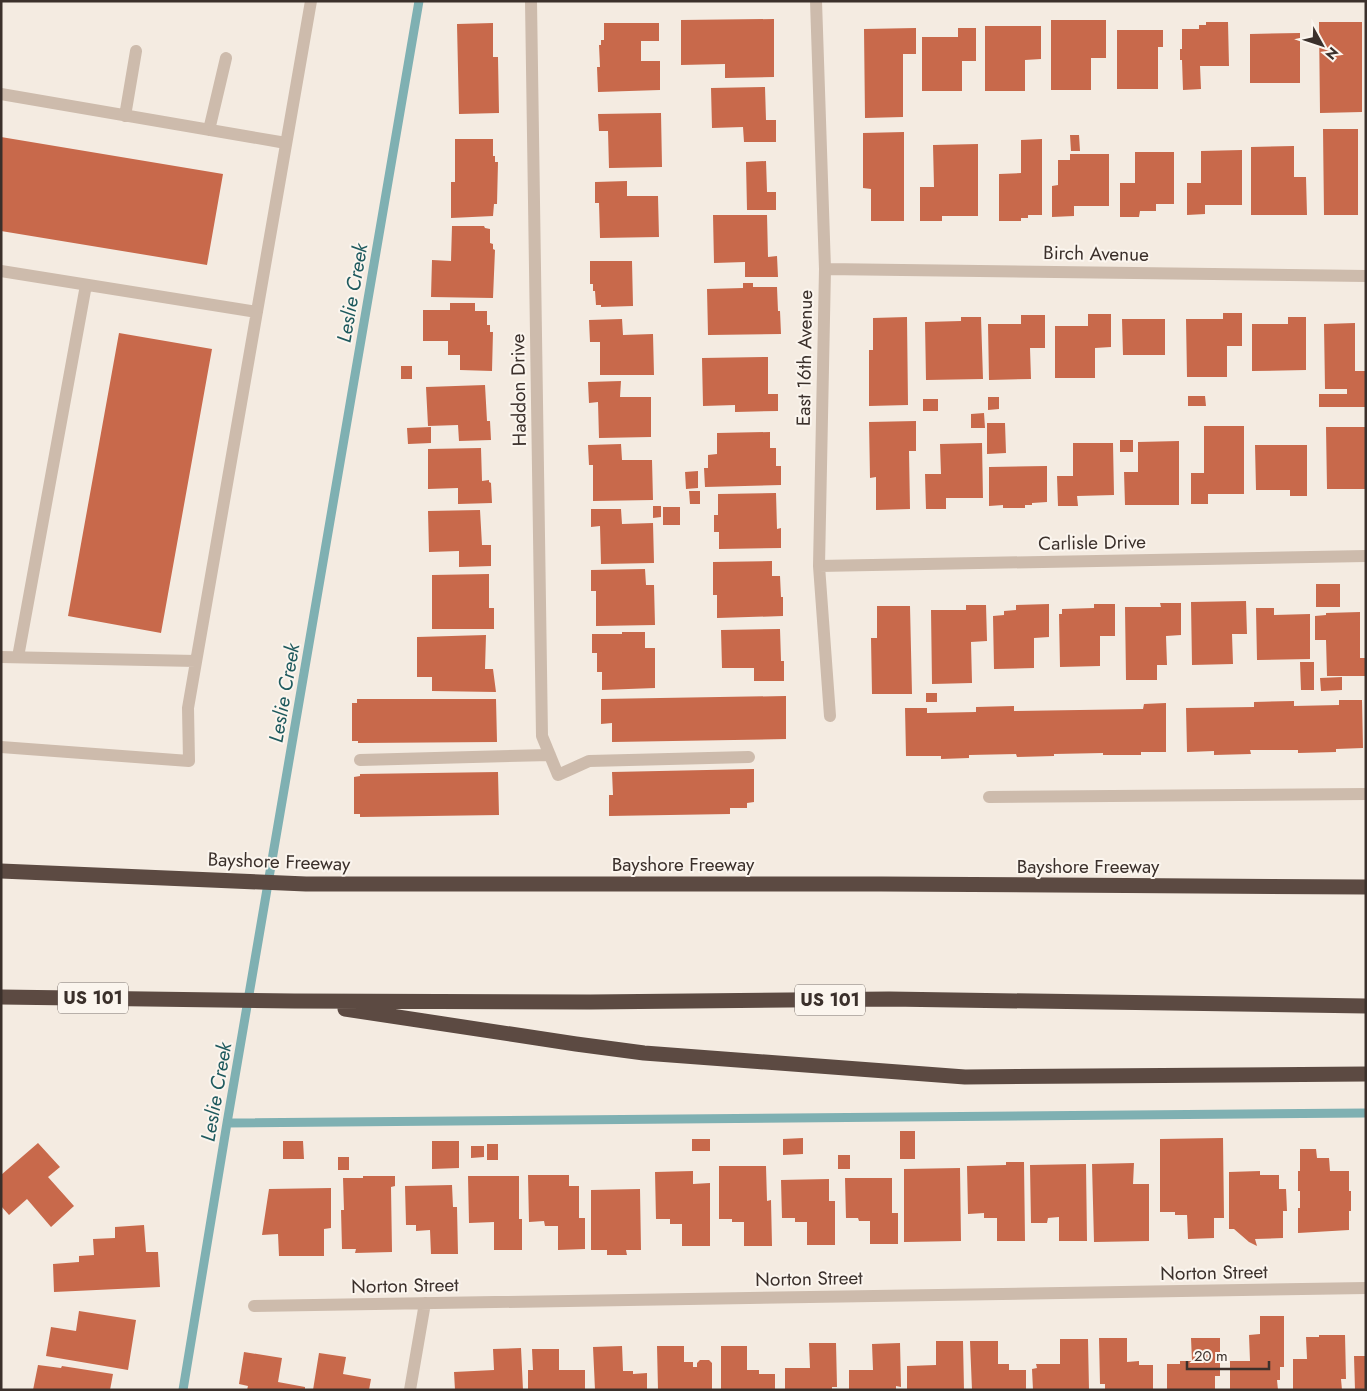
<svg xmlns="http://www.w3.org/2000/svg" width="1367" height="1391" viewBox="0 0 1367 1391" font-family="Jost,sans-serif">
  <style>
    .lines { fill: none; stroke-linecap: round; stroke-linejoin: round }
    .stream { stroke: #7fb0b2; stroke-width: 9 }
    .building { fill: #c8694b }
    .minor { stroke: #cdbbac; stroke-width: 12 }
    .highway { stroke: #5c4a42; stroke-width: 15 }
    .labels { text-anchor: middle; stroke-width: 4; stroke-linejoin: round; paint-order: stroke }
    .shield { fill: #fbf5ee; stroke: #756b66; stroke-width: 1 }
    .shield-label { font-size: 18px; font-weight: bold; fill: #3b302b }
    .street-label { font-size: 19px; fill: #3b302b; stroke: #fbf5ee }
    .water-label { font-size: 20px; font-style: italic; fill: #1f5a5e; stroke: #fbf5ee }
  </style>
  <rect width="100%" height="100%" fill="#f4ebe1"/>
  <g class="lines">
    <path class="stream" d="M227,1123L1366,1113
      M183,1390L227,1123L419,1"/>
  </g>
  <path class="building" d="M774,19V77L725,78V64L681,65V20Z
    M1051,20H1106V58H1091V90H1051Z
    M1206,22H1228L1229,66H1200L1201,89L1183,90L1182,60H1180V49H1182V29H1199V25H1206Z
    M1319,22H1362V112L1320,113Z
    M493,23V57H498L499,113L459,114L457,24Z
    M604,23H659V41H641V61H660V90L598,92L597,67H600L599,45H601V40H604Z
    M985,26H1041V59L1025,60V91H985Z
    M916,28V54H903V117L865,118L864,29Z
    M958,28H976V61H962V91H922V37H958Z
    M1117,30H1163V47H1158V89H1117Z
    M1300,33V83H1250V34Z
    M765,87L766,120H776V142H744L743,127L712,128L711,88Z
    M661,113L662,167L609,168L608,131H599L598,114Z
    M1323,129H1358V215H1324Z
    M904,132V221H871V189L863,188V133Z
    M1070,135H1079L1080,151H1071Z
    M1,137L223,174L207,265L1,231Z
    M455,139H493V156H495V162H498L497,204H494L493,216L451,218V182H455Z
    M1042,139V215H1028V218H1021V221H999V174L1021,173V140Z
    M978,144V216H942V221H920V187H934L933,145Z
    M1294,146V177H1306L1307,215H1251V147Z
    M1242,150V205H1205V214L1187,215V183H1201V151Z
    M1135,152H1174V204H1156V211H1140L1139,217H1120V183H1135Z
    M1070,154H1109V206H1074V216L1052,217V186L1058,185V160H1070Z
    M766,161L767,192H776V210H747L746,162Z
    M627,181V196H658L659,237L600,238L599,203H595V182Z
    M713,215H767L768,257L777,256L778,277H745V262L714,263Z
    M452,226H484L485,228L490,229V243L493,244V249L495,250L493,298L431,297L432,260L451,261Z
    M590,261H632L633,306L601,307V305H596L595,291H593V284H590Z
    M743,283H753V287H777L778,311H780L781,334L708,335L707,289L743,288Z
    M450,303H475V311H487V325H490V332H493L492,371L460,370V355H448V341H423V310H450Z
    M1223,313H1242V346H1227V377H1187L1186,319H1223Z
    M1088,314H1111V347L1095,348V378H1055V326H1088Z
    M1021,315H1045V348H1030L1031,379L989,380L988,324H1021Z
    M907,317L908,405L869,406V350H873V318Z
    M961,317H981L983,379L926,380L925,322L961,321Z
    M1288,317H1306V370L1252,371V324H1288Z
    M622,319L623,335L653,334L654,375H600V342H590L589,320Z
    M1122,319H1165V355H1123Z
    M1355,323V371H1366L1365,407H1319V394H1347V389H1325L1324,324Z
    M119,333L212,349L161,633L68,616Z
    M768,357V394H778V411L735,412V405L703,406L702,358Z
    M401,366H412V379H401Z
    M621,381L620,397H651V437L599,438L598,402L589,403L588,382Z
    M485,385L487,421H490L491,440L459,441L458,425L428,426L426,387Z
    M1188,396H1205L1206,406H1188Z
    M988,397H999V409L988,410Z
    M923,399H938V411H923Z
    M984,413L985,428H971V414Z
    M916,421V451H909L910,509L876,510V477L870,478L869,422Z
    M987,423H1005L1006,453L987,454Z
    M1204,426H1244V494H1208V504H1191V473H1204Z
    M431,427V443L408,444L407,428Z
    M1326,427H1365V489H1327Z
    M770,432V448H776V466H781V485L705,487L704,468H708V455L717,454V433Z
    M1120,440H1133V452H1120Z
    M1179,441V505H1125L1124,472H1138V442Z
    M982,443L983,498H946V509H926L925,474H941L940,444Z
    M1073,443H1113L1114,495L1077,496L1078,506H1058L1057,476H1073Z
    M621,444L622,460H652L653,500L593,501V465H589L588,445Z
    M1255,445H1307V496H1290V490H1256Z
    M481,448L482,481L489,480V482L491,483L492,503L458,504V488L428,489V449Z
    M1047,466V502L1032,503V505H1025V508H1003V505L989,506V467Z
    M698,471V488L686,489L685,472Z
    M689,491H700V504H690Z
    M776,493L777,529L781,528V548L719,549V532H714V515H718V494Z
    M653,506H661V517L653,518Z
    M663,507H680V525H663Z
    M591,509H621L622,524L653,523L654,563L601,564L600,526L591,527Z
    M480,510L482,545H491V566L459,567V551L429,552L428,511Z
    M772,561V576H780L781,597H783V616L717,618V595H713V562Z
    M645,569L646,585H654L655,625L596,626V591H591V570Z
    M489,574V608H494V629H432V575Z
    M1316,584H1340V607H1316Z
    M1246,601L1247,634H1232L1233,664L1192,665L1191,602Z
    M1160,603H1181V635L1166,636L1167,665H1157V680H1126L1125,607H1161Z
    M1049,604V637L1034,638V668L994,669L993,616L1004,615V611L1016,610V605Z
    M1094,604H1115V636H1100V666L1060,667L1059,614H1062V609L1094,608Z
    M966,605H986L987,641L971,642L972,683L932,684L931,610H966Z
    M877,606H910L912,694H872L871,638H877Z
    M1256,608H1274V615L1310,614V659L1257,660Z
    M1360,612V658H1366V676H1327L1326,640H1315V616L1326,615V613Z
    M780,629L781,661H784V681H754V668H722L721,630Z
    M622,632H645V648H655V688L602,690V672H597V653H592V634H622Z
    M486,635L485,669H493L496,692L432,691V677H417V637Z
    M1300,662H1314V690H1301Z
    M1342,677V690L1321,691L1320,678Z
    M926,693H937V702H926Z
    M786,696V739L612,742V723L601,724V699Z
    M357,699H496L497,742L358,743V741H352V703H357Z
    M1339,700H1362L1363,748L1336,749V752L1298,753V750H1250L1251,754L1214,755V751L1187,752L1186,708L1254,707V702L1294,701V706L1339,705Z
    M1166,703V752H1141V755H1103V753L1054,754V756L1017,757L1016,754L969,755V758L941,759V756H906L905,708H927V713L976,712V707L1014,706V711L1143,709L1144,704Z
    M754,769V802L747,803V808H730V814L609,816V795H613L612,772Z
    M498,772L499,815L360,817V814H354V777L360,776V774Z
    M900,1131H915V1159H900Z
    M803,1138V1154L783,1155V1139Z
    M1223,1138L1224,1218H1214V1238L1188,1239L1187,1215H1175V1212H1160V1139Z
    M692,1139H710V1151H692Z
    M283,1141H303L304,1159H283Z
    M432,1141H459V1168L432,1169Z
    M38,1143L60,1167L48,1177L74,1206L51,1227L27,1199L9,1215L1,1206V1175Z
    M487,1144H498V1160H487Z
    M471,1146H484V1157L471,1158Z
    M1300,1149H1316L1317,1158H1329L1330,1171H1349V1191H1351V1211H1349V1230L1298,1233V1208H1300V1191H1298V1171H1300Z
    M838,1155H850V1169H838Z
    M338,1157H349V1170H338Z
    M1006,1162H1024L1025,1241H997V1218H984V1213L968,1214L967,1166L1006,1165Z
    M1134,1163L1133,1184H1149V1241L1094,1242L1092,1164Z
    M1086,1164L1087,1241H1059V1217L1048,1218L1047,1223H1031L1030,1165Z
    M719,1166H766L767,1201L771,1200L772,1246H744V1222H732V1219H719Z
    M960,1168L961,1241L904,1242V1169Z
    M693,1171V1184L710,1183V1246H682V1224H670V1219H656L655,1172Z
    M1260,1171V1175H1279V1189H1286L1287,1211H1283V1238L1255,1239L1257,1246L1249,1242L1234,1229H1229V1172Z
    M528,1175H569V1186H579V1218H585V1249L558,1250V1226H545L544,1221L529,1222Z
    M363,1176H395V1186L391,1187L392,1252L355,1253L356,1249H342L341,1210H344L343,1178H363Z
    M468,1176H519V1219H522V1250H494V1222L469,1223Z
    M845,1178H892V1213H898V1244H870V1221H859L858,1218H846Z
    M829,1179V1201H835V1245H807V1222H795V1218H782L781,1180Z
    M452,1185L453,1207H457L458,1254H431L430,1230L416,1231V1225H406L405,1186Z
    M331,1188V1228L324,1229V1256H279L278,1234L262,1235L269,1189Z
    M640,1189L641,1250H626L627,1255H607V1250H591V1190Z
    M144,1225L146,1252H158L160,1287L54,1292L53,1264L79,1262V1256L94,1255L93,1239L115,1238V1227Z
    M79,1311L136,1320L128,1370L46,1356L51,1327L76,1331Z
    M1260,1316H1284V1367H1280V1380H1277L1278,1390H1230V1361H1250L1249,1335L1260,1334Z
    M1319,1335H1345L1346,1379H1341L1342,1390H1293V1359H1307L1306,1337H1319Z
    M1099,1338H1127V1362L1139,1361V1365H1153V1390H1105V1384H1100Z
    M1191,1338H1220V1376H1215V1390H1167V1364H1180V1361H1192Z
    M1060,1339H1088L1089,1390H1033L1032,1369L1037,1368L1036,1364H1060Z
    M936,1341H963L964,1390H907V1366L936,1365Z
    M970,1341H998V1364H1009V1370H1026V1390H972Z
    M809,1343H836L837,1387H832V1390H785V1368H810Z
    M900,1343L901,1387L896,1386V1390H849V1370H873L872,1344Z
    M622,1346L623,1371H633V1374L647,1373V1390H595L593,1347Z
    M657,1346H684V1362H693V1367H697V1363L700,1360H709L712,1363V1390H658Z
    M721,1346H747V1370H759V1374H775V1390H721Z
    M521,1348L523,1390H455L454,1372L494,1370L493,1349Z
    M532,1349H559V1370H585V1390H528V1370H533Z
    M244,1352L282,1358L278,1382L305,1387V1390H247L248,1386L239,1384Z
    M319,1353L346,1357L343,1374L371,1379L369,1390H313Z
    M1354,1356H1366V1390H1355Z
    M38,1365L61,1368L62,1366L113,1374L110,1390H33Z"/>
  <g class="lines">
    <path class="minor" d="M531,1L542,736L558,775L589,761L749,757
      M816,1L825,269L819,566L830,716
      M1,94L286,143
      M125,116L136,51
      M209,130L226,58
      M825,269L1366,276
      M1,271L257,312
      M819,566L1366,556
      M1,657L196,661
      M18,657L86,285
      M1,747L189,761L188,708L311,1
      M360,760L550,755
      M989,797L1366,794
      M254,1306L1366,1288
      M410,1390L425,1303"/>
    <path class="highway" d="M1,871L306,884H881L1366,887
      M1,997L294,1001L590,1002L889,999L1366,1006
      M345,1009L576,1044L644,1053L965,1077L1366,1074"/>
  </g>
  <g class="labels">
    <g class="shield">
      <rect x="58" y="982.5" width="70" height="31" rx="4"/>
      <rect x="795" y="984.5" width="70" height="31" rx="4"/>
    </g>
    <g class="shield-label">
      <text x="93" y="1004">US 101</text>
      <text x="830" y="1006">US 101</text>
    </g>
    <g class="street-label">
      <text transform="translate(1096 253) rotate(1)" y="7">Birch Avenue</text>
      <text transform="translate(804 358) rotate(-89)" y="7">East 16th Avenue</text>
      <text transform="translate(518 390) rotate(-91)" y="7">Haddon Drive</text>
      <text transform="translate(1092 542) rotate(-1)" y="7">Carlisle Drive</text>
      <text transform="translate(279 861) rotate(2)" y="7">Bayshore Freeway</text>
      <text x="683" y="871">Bayshore Freeway</text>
      <text x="1088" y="873">Bayshore Freeway</text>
      <text transform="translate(1214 1272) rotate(-1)" y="7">Norton Street</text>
      <text transform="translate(809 1278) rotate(-1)" y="7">Norton Street</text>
      <text transform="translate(405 1285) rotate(-1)" y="7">Norton Street</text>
    </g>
    <g class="water-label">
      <text transform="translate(352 293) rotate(-80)" y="7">Leslie Creek</text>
      <text transform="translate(284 693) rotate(-80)" y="7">Leslie Creek</text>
      <text transform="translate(216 1092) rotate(-80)" y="7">Leslie Creek</text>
    </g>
  </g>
  <rect width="1367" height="1391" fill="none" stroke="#3b302b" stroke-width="5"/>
  <g transform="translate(1322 45) rotate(130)" stroke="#fbf5ee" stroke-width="4" paint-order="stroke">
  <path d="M0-4L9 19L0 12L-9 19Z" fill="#3b302b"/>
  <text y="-8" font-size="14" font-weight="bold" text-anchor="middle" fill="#3b302b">N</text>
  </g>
  <path d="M1187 1361v8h82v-8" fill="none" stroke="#3b302b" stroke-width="2.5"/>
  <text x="1194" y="1361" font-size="15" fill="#3b302b" stroke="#fbf5ee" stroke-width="4" paint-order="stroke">20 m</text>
</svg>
